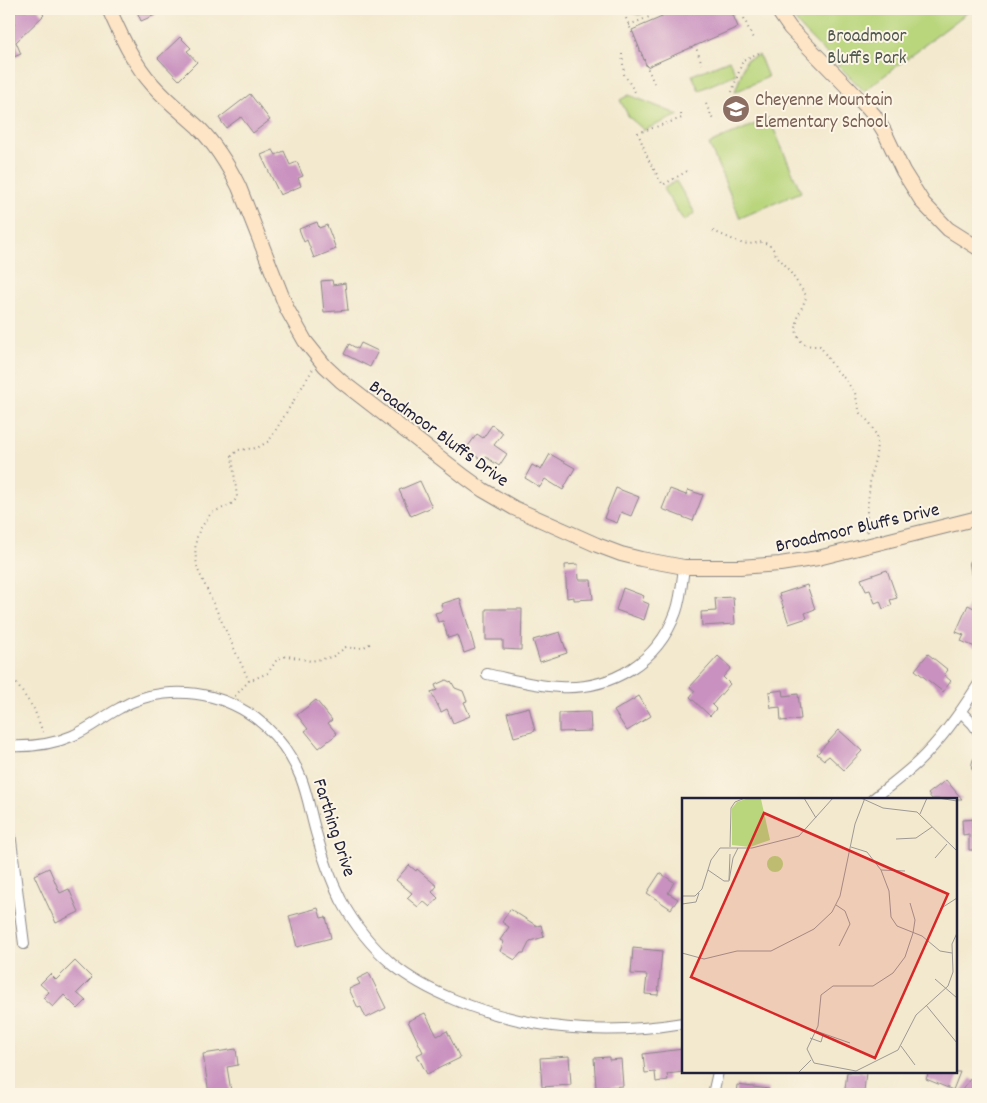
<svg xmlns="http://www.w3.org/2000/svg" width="987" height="1103" viewBox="0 0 987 1103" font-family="Dekko,sans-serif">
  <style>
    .green { fill: #b9d67d; stroke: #6e7c5c }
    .building { fill: #c991c0 }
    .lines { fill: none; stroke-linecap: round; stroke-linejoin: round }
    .street-casing { stroke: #8a8685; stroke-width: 12 }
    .secondary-casing { stroke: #8a8685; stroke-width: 16 }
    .path { stroke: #8a8685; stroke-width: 2; stroke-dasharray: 1 4; stroke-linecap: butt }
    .street { stroke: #fff; stroke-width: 10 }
    .secondary { stroke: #fee5c5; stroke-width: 14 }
    .labels { text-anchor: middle; stroke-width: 4; stroke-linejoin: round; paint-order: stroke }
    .park-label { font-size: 19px; fill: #4f584f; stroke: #fcf5e5 }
    .education-label { font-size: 19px; fill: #785e54; stroke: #fcf5e5; text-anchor: start }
    .street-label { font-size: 19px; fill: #22223b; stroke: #fcf5e5 }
    .inset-road { fill: none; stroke: #9f9994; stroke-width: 1 }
    .view { fill: #d62828; fill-opacity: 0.15; stroke: #d62828; stroke-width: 2.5 }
    .inset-edge { fill: none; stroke: #22223b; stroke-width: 2.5 }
  </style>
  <rect width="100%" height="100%" fill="#fcf5e5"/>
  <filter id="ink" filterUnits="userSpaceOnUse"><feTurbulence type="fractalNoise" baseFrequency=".02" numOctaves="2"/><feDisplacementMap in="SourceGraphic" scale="10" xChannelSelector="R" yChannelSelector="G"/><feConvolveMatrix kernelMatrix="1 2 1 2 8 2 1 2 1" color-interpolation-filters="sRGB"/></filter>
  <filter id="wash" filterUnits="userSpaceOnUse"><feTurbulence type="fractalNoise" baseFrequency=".0096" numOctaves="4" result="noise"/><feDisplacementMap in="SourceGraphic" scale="20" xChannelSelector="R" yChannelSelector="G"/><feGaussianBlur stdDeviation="1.12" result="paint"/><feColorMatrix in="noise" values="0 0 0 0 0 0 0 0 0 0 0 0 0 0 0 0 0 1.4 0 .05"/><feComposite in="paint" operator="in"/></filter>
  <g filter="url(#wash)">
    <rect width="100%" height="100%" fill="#f3e9cf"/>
    <path class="green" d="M621,9H651V10L639,15Z
      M787,9H972L864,91L804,31L793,18Z
      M759,55L768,77L735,92L746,60Z
      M729,60L736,74L699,90L692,75Z
      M629,95L679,115L644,130L629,117L620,100Z
      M769,118L801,192L740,218L709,144Z
      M676,181L695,213L684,221L663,189Z"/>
    <g id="blocks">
      <path class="building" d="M19,9H38L44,15L16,42L21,54L9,59V25V26L15,24L10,18Z
        M136,9H153L155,15L141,21Z
        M658,9H735L733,15L738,27L647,67L632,30L662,17Z
        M180,37L191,48L187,51L197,62L179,80L158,58Z
        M250,94L270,120L253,133L241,117L226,128L219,118Z
        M273,150L276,155L284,151L290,165L297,162L303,176L298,178L301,186L280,195L261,155Z
        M317,222L319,228L327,225L336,249L314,258L307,240L304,242L299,229Z
        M332,280L333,285L345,283L348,310L324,312L321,281Z
        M361,343L378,351L370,367L344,354L349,344L358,349Z
        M492,425L503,433L494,445L507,454L499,466L486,457L483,461L466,449L477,434L483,438Z
        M550,454L575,468L563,490L545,479L540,487L525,478L532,465L541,470Z
        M420,481L432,507L411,516L399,490Z
        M616,488L639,497L631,516L621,512L617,523L604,518Z
        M670,489L686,495L688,490L703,495L693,521L662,509Z
        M978,560V590L974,591L969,561Z
        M578,564L579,580H591L593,599L574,600V597L567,598L565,565Z
        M887,570L897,598L890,600L892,605L883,609L880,601L875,603L870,590L866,591L861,579Z
        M807,585L815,609L805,613L807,618L789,624L779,594Z
        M623,588L644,596L642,601L649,604L644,620L616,610Z
        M733,597L735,624L702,626L701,612L716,611L715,598Z
        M460,598L475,649L464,653L458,635L448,638L443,621L438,622L435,613L443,611L441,604Z
        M968,605L978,610V640L975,647L961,641L964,635L956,632Z
        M486,609H522L521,650L503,649V640H486Z
        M560,632L567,653L540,662L533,640Z
        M928,654L948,670L944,675L951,681L943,692L915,670Z
        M718,656L731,668L723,677L730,684L712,705L716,709L710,716L690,697L695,691L690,687Z
        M446,680L450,682L451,681L455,688L463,691L467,701L464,702L470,716L453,723L447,709L441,712L431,692L437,690L435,685Z
        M783,690L784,696L798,694L801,719L781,721L780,707L771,708L769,692Z
        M639,696L651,716L627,731L614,711Z
        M316,700L332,720L328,723L337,734L319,748L305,731L308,729L297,715Z
        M529,707L535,731L514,737L507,713Z
        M590,712L591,731L559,732V713Z
        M839,730L862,751L844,770L829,756L824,760L817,754Z
        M946,780L962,799H932L928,794Z
        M978,819V850H969V834L963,835L962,820Z
        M409,865L416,871L417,869L437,886L432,892L438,898L430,907L423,901L418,907L407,898L412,893L396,880Z
        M49,868L60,893L69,889L79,912L56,923L34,875Z
        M660,873L674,882L668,893L678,899L671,909L647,893Z
        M318,908L321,918L326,917L331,938L297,947L289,916Z
        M510,909L537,926L541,925L544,937L530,941L524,953H521L515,960L500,951L504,942L500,940L509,927L502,922Z
        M633,948L662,951L658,995L645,994L647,975L631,974Z
        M75,961L92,978L77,993L86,1001L78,1009L64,995L53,1007L43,998L49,992L40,984L50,974L56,980Z
        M369,973L386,1008L366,1018L361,1007L358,1008L349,989L360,984L357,979Z
        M425,1013L437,1036L447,1031L460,1058L427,1074L417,1055L423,1052L408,1021Z
        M236,1049L238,1065L227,1067L231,1091L209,1094L203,1054Z
        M683,1049V1072L667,1074L668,1080L656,1082L655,1072L645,1073L643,1054Z
        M569,1056L571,1085L542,1087L540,1058Z
        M609,1057V1060L621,1059L623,1086L596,1088L594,1058Z
        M847,1072H866L864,1092L845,1089Z
        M929,1072H960L953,1090L926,1079Z
        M971,1078L978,1084V1094H959Z
        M737,1085L769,1089L768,1094H736Z"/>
    </g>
  </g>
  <g filter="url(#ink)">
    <use href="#blocks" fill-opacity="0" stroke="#8a8685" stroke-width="1"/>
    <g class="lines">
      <g class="street-casing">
        <path id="street" d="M487,674C511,679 535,686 559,687C611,690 658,662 676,612C681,598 682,583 684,567
          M961,712L973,724L978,731
          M9,746C31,747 51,745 72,736C89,729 103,717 120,708C147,692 181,689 212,697C253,708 285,738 301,778C308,796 311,816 317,836C323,858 331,880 341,900C354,924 371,946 392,964C410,979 433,991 455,1000C527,1030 606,1036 683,1023
          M977,767L978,762
          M873,799C888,787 904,775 918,762C942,739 961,712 978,685
          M9,825L24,944
          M713,1094L718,1072"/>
      </g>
      <g class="secondary-casing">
        <path id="secondary" d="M109,9C121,36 133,63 153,85C167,101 183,113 198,127C215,144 228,165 239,187L287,309L305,341L325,366L341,381L465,477L483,490L514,508L597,545L621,554L641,559L684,567H740L780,564L818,558L978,518
          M777,9L790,28L863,103L874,115L884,131L903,171L923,203L948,229L978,248"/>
      </g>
      <path class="path" d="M622,9L654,83
        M740,9L754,41
        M629,25L649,17
        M695,45L702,64
        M622,54L624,74L635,92
        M732,92L743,60L759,53
        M706,104L714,122
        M681,114L682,118L638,133L649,161L663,185L689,170
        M713,231L741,243L749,244L762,242L768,244L773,249L776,255L786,266L805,294L806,298C801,310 790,329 801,341C802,342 805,345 807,345C811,346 816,346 820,346L835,369L844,378L855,393L860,413L870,423L876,435L877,442L876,456L871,474L867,512V533
        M9,677L16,683L34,709L44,735
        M249,681L198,570C194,552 193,535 206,521C208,517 210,514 214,512C223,507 232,507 237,497L232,456L238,450L257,448L269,441L313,369
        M235,696L249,681L268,673L276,661L282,657L288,656L311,661L332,657L338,653L346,647C358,649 362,649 373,642"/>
      <use href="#street" class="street"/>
      <use href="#secondary" class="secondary"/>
    </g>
  </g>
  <defs>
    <g id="school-disc" transform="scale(1.4375)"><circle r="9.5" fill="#8d6e63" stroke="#fcf5e5"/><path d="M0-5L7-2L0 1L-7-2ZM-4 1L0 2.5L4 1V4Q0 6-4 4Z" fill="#fff"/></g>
  </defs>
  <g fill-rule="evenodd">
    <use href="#school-disc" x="736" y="109"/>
  </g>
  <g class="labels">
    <g class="park-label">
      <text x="867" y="41">Broadmoor<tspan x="867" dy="22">Bluffs Park</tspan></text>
    </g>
    <g class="education-label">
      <text x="755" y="105">Cheyenne Mountain<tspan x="755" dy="22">Elementary School</tspan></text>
    </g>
    <g class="street-label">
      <text transform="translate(440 432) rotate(36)" y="7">Broadmoor Bluffs Drive</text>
      <text transform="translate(857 526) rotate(-13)" y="7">Broadmoor Bluffs Drive</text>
      <text transform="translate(336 827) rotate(72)" y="7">Farthing Drive</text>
    </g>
  </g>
  <g transform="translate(682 798)">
    <rect width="275" height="275" fill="#f3e9cf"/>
    <path d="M67,0L79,1L88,42L68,49L50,47V10L55,4ZM85 66a8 8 0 1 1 16 0a8 8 0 1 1-16 0Z" fill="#b9d67d"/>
    <path class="inset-road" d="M122,0L134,20M179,0L201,10L235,14L275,53M256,0L275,3M238,16L245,0M214,41L234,40L250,29M48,49L49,10L53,4L63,0M169,49L185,54L199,72L207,93L209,119L215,128L240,138L258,153L270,155M253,60L265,46M26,72L42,83H47L51,60L56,50M199,72L223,73M47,82L48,56M0,98H13L20,91L29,62L38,50H70L117,38L151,0M228,105L233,122L231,135L223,159L211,175L191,188H151L139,197L136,228L125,251L132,265L174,273L216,252L234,217L266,188L271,174L270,146L275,135M0,106L14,104L17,95M154,107L163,113L168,126L157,148M258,111L275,100M0,155L22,161L55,153H89L132,131L150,114L158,98L173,26L183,0M253,181L275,200M244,207L275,245M134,233L168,245M128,240L139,244L141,237M219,248L233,267M116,275L129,262"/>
    <path class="view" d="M82,15L266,96L193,260L9,179Z"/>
    <rect width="275" height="275" class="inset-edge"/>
  </g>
  <rect width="987" height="1103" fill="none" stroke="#fcf5e5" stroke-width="30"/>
</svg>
